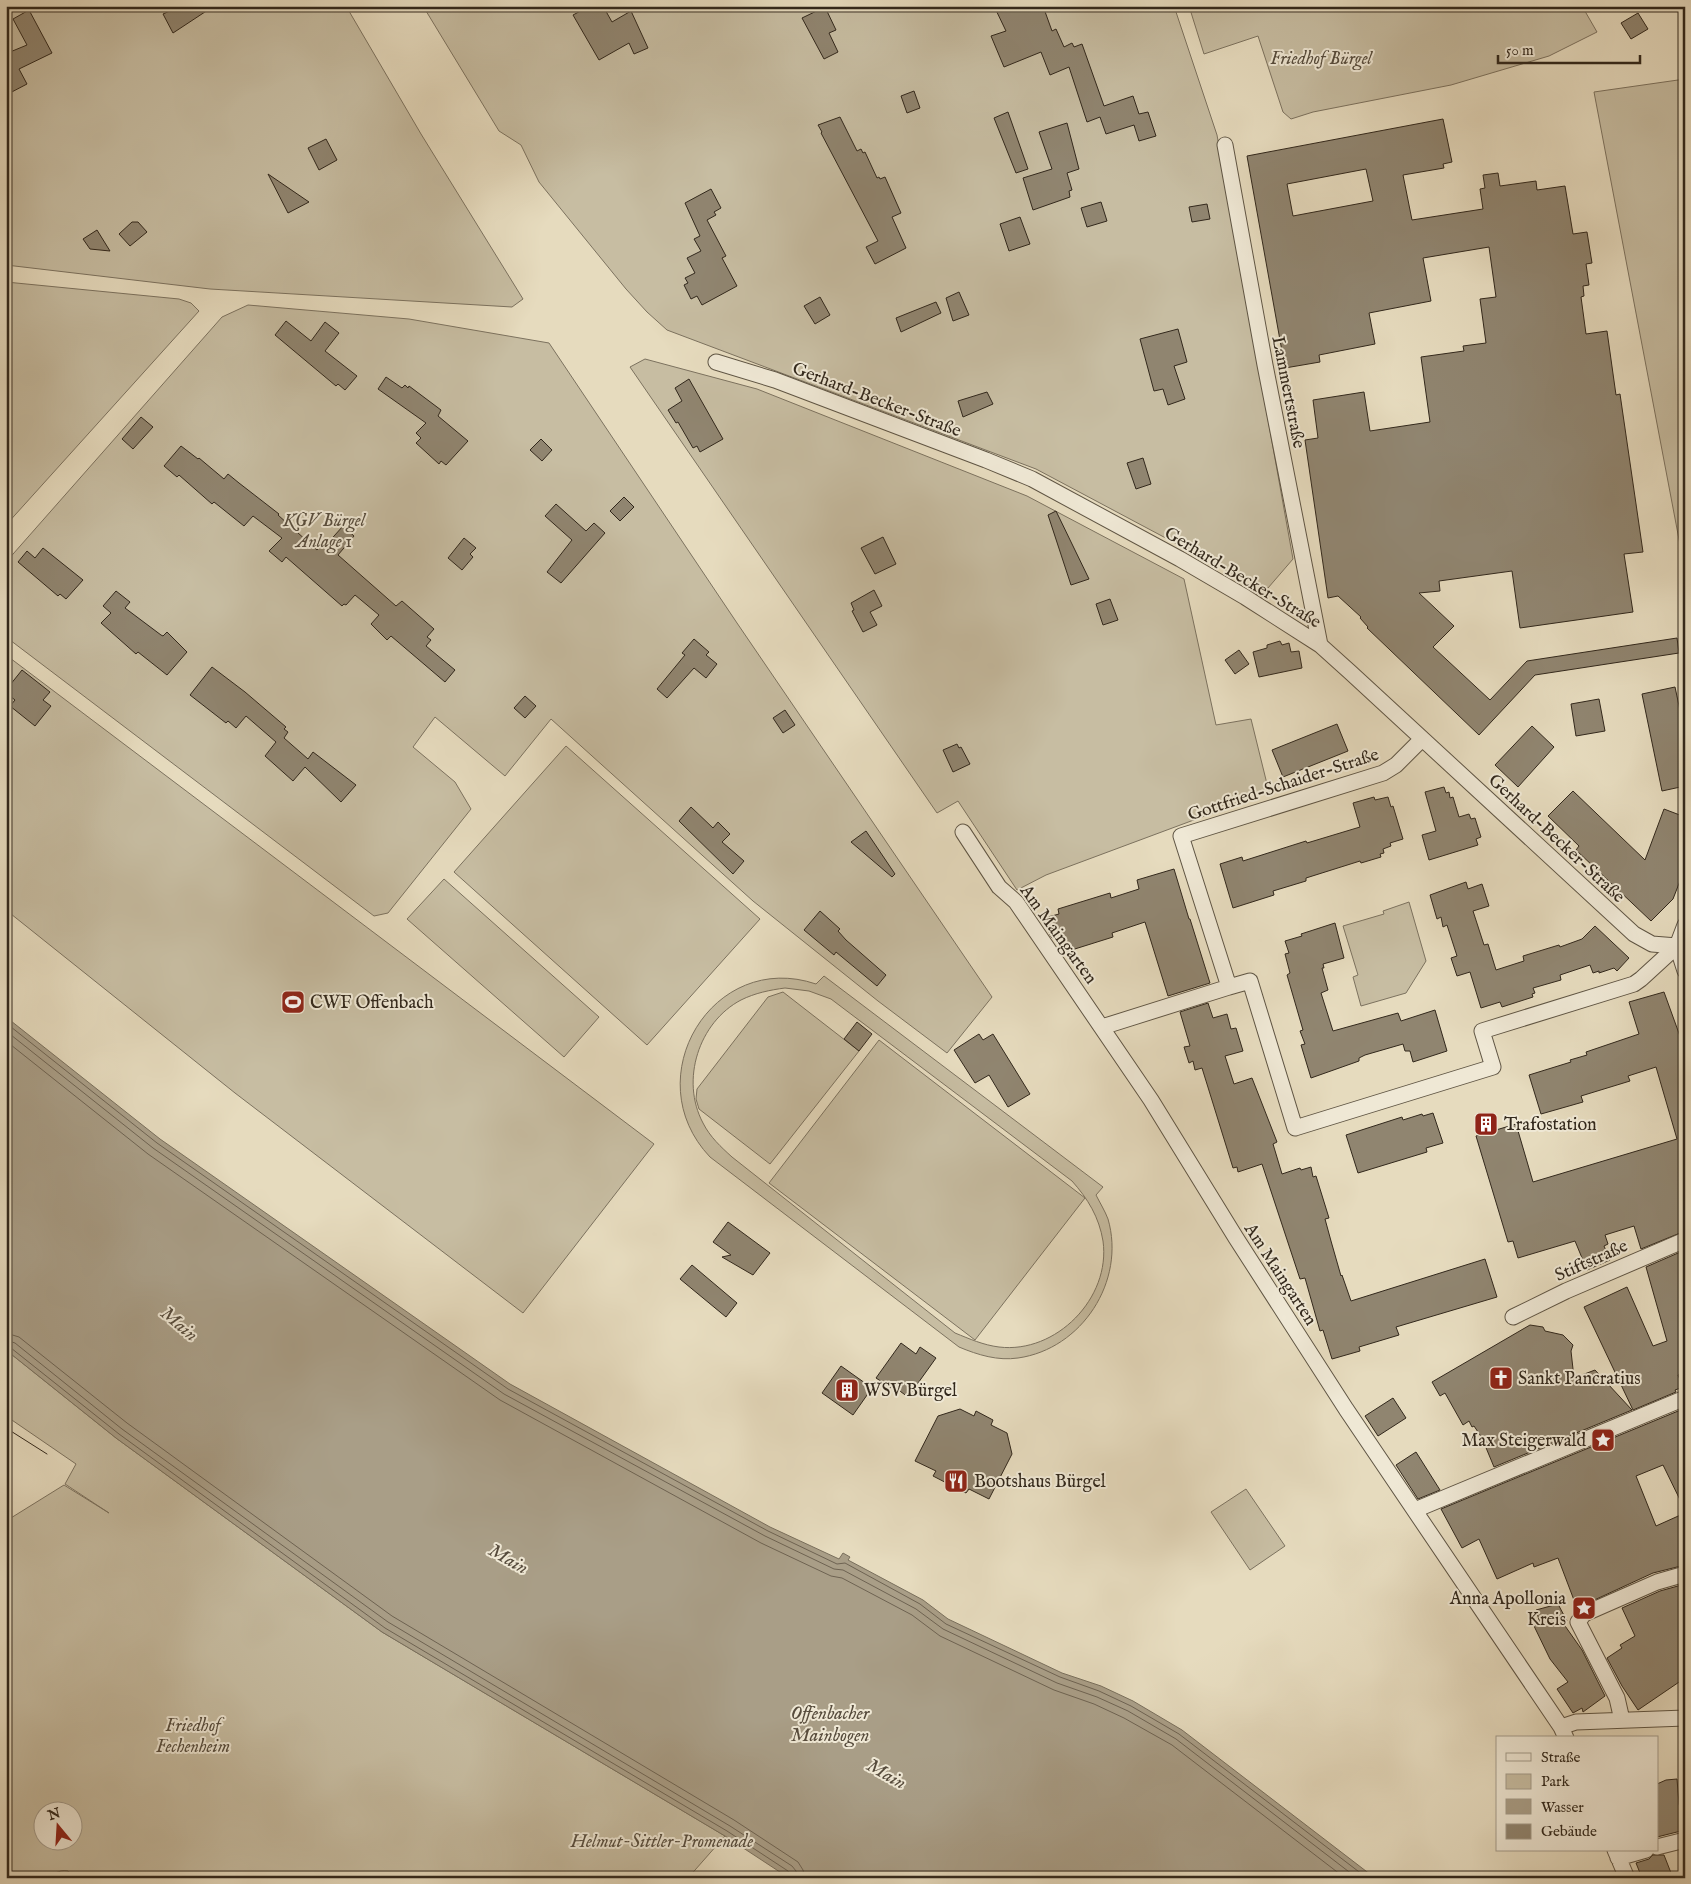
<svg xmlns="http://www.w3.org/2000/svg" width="1691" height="1884" viewBox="0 0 1691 1884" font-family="'IM FELL English',serif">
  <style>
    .green { fill: #c7bda2; stroke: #7c725f; fill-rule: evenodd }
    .water { fill: #a99e87; stroke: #796f5c }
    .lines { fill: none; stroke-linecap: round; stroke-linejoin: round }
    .shore { stroke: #6e6352; stroke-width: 1 }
    .building { fill: #908570; stroke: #32281c; fill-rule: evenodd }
    .minor-casing { stroke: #5f5544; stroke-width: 17 }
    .minor { stroke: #efe8d5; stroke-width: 15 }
    .tram { stroke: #32281c; stroke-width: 1 }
    .labels { text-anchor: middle; stroke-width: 4; stroke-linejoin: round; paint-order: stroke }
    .park-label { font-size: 18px; font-style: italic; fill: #574d3e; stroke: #efe8d5 }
    .street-label { font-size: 18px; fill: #32281c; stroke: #efe8d5 }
    .poi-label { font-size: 18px; fill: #32281c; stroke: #efe8d5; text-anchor: start }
    .water-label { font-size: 19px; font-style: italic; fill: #564b3c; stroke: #efe8d5 }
  </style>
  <rect width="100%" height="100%" fill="#e6dbbe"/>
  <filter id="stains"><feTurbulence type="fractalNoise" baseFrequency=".004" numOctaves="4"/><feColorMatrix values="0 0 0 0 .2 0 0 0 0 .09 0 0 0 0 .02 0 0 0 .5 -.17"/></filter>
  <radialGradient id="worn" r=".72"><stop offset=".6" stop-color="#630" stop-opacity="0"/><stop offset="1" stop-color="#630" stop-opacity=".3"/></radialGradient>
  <path class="green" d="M6,6H346L421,134L523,299L512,307L210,289L6,265Z
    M423,6H1174L1217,135L1293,559L1268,588L1239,577L1036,469L667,330L647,312L626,289L539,182L521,145L499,131Z
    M1189,6H1582L1597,32L1549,56L1451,85L1313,112L1291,119L1283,112L1258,36L1204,54Z
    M1685,79V571L1594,92Z
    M6,282L179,299L191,303L199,311L6,525Z
    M248,305L409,319L549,343L737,623L992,997L947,1053L878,1001L753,901L551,719L505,776L435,717L413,747L455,782L471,809L388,913L374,916L6,637V562L222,317Z
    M645,359L757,389L1027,496L1184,579L1216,725L1251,719L1269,792L1046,875L1017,890L958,801L937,813L630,367Z
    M6,655L654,1144L523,1313L235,1093L6,910Z
    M566,746L760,919L647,1045L454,872Z
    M444,879L599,1017L564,1057L407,919Z
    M1409,902L1426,961L1406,993L1361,1006L1353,977L1358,975L1343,926L1384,914L1383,911Z
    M824,976L1103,1187L1096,1195C1100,1203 1105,1211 1108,1219C1126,1281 1082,1349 1018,1358C998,1361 978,1355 959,1347L710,1157C635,1078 713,949 816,984ZM785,988L809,991L831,999L1072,1181C1088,1199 1099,1217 1103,1241C1111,1298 1056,1354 999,1347C983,1345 970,1339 955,1333L732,1157C721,1147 710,1137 703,1123C680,1080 699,1022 741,1000C755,993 770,990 785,988Z
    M783,992L859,1051L770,1164L699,1109L696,1099L697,1089L768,997Z
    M879,1040L1085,1198L975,1340L769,1183Z
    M6,1350L116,1438L382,1632L725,1836L688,1878H72L68,1871C57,1869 54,1876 44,1878C33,1880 18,1878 6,1878V1521L64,1485L109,1513L65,1484L76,1464L6,1416ZM42,1812H72V1842H42Z
    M1246,1489L1285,1546L1250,1570L1211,1512Z"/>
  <path class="water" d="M6,1017L160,1139L510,1384L770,1527L839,1559L843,1553L850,1557L848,1560L923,1600L948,1619L1062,1673L1101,1686L1133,1701L1182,1730L1375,1878H789L725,1836L382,1632L116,1438L6,1350Z"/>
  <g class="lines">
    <path class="shore" d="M6,1023L157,1143L508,1389L768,1531L837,1564L845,1563L920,1604L946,1624L1060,1677L1099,1691L1131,1706L1179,1734L1367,1878
      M6,1031L153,1148L504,1394L765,1536L834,1569L843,1570L916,1609L943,1629L1057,1683L1097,1697L1128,1711L1176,1739L1357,1878
      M6,1041L148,1154L500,1400L761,1543L831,1576L842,1578L912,1615L940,1636L1054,1690L1094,1704L1124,1718L1172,1745L1345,1878
      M6,1333L19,1337L127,1423L392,1616L734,1820L798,1862L803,1870L805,1878
      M6,1340L15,1343L122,1429L388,1622L730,1826L792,1866L796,1871L797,1878
      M6,1347L11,1348L119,1434L385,1628L727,1831L788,1871L791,1878"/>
  </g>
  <path class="building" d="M181,6H214L173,33L163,14Z
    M590,6H603L612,22L631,11L648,48L634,54L629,43L599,60L573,15Z
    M994,6H1043L1052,31L1056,29L1064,47L1072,43L1074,47L1082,44L1104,106L1133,96L1139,114L1148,112L1156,136L1139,141L1134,125L1106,134L1100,117L1087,122L1069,67L1050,75L1041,52L1004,67L991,36L1006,31Z
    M825,7L836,30L829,33L838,52L824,59L802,18Z
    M29,10L52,53L19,69L27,84L6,95V46L10,52L27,45L13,19Z
    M1638,13L1648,29L1631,39L1621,23Z
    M914,91L920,108L907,113L901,96Z
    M1008,112L1028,169L1016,173L994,118Z
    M840,117L857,151L861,149L863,153L865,152L877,178L879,177L880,179L885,177L901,213L892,217L906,248L875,264L866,247L878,241L821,133L822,132L818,125Z
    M1443,119L1452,162L1443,164L1444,168L1403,175L1412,220L1483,209L1480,189L1485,188L1483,175L1498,173L1500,186L1536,181L1537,190L1565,186L1573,234L1587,232L1592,263L1586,264L1589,285L1583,286L1584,296L1581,297L1586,334L1607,331L1616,395L1620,394L1643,552L1624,554L1633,612L1520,628L1512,571L1439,581L1440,591L1419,593L1454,626L1433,647L1490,700L1527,661L1677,638L1679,653L1535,675L1479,735L1367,628L1368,627L1360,618L1361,617L1338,596L1328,598L1305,440L1318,438L1313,400L1364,392L1370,431L1430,422L1421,357L1464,351L1463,346L1486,343L1480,299L1496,297L1489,247L1423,258L1431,301L1369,313L1375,344L1319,355L1320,362L1285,368L1247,156ZM1366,169L1373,201L1293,216L1287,184Z
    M1067,123L1079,169L1067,173L1072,190L1069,191L1070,197L1033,210L1023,178L1052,169L1039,132Z
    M326,139L337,160L319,170L308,148Z
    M268,174L309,202L288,213Z
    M711,189L721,208L714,212L716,215L707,220L726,256L722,258L737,286L702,305L697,296L691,299L684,285L688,283L685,278L695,273L687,258L701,251L694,239L700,236L685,203Z
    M1101,202L1107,221L1087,227L1081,208Z
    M1207,204L1210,219L1192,222L1189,207Z
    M1020,217L1030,244L1009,251L1000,224Z
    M132,222H138L147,232L130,246L119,234Z
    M97,230L110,251L90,249L83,239Z
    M959,292L969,315L953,321L946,298Z
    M820,297L830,315L815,324L804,306Z
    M936,302L941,313L901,332L896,318Z
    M286,321L311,341L325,322L339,333L325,351L357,376L345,390L338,384L336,386L275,335Z
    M1178,329L1187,362L1174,366L1185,399L1168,405L1163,389L1154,391L1140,339Z
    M386,377L402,388L405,385L408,388L409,386L441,410L438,416L468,441L446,465L441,461L439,464L416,443L421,438L416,433L426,423L378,389Z
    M689,379L723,439L700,452L697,446L693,448L678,422L676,423L668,410L682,401L675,388Z
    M987,392L993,404L963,417L958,401Z
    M141,417L153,427L133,449L122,439Z
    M541,439L552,450L542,461L530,450Z
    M181,446L198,459L199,458L224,479L228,474L239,483L279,514L278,515L317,550L324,543L326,545L343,526L354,536L338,555L396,606L402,601L434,629L427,637L431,640L426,646L455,670L445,682L391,636L387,640L371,624L379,615L355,595L346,605L344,604L342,606L286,557L282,562L269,551L282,538L253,516L244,526L214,502L212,504L179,475L177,477L164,466Z
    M1143,458L1151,484L1136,489L1127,463Z
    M624,497L634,507L620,521L610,511Z
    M556,504L586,531L594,523L605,533L561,583L547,572L572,540L545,516Z
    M1056,511L1089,579L1071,585L1048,515Z
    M883,537L896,564L875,574L861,548Z
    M464,538L476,548L470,554L473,557L462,570L448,558Z
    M43,548L83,580L66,599L60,594L58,596L18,562L27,551L35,558Z
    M874,590L882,606L870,612L877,625L863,632L852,611L854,610L851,603Z
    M116,591L130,602L125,608L161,635L163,636L167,632L187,652L167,675L138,652L136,654L101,623L111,613L103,606Z
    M1110,599L1118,620L1103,625L1096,604Z
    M694,639L709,652L706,655L717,664L706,678L694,668L667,698L657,689L685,655L682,653Z
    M1280,641L1282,645L1289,643L1291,652L1299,651L1302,668L1259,677L1253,652L1267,648V645Z
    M1239,650L1249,664L1235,674L1225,660Z
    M212,667L245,692L286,727L284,729L288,732L284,738L308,759L313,752L356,785L341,802L305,767L293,781L265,756L276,742L246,716L236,728L228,721L226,723L190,695Z
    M22,670L50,692L43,700L51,706L35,726L10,706L15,700L6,693V690Z
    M1675,687L1685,734V786L1662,791L1642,694Z
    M525,696L536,706L525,718L514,708Z
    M1599,699L1605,731L1576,736L1571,704Z
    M785,710L795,725L783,733L773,718Z
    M1337,724L1348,751L1283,777L1272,750Z
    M1532,726L1554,747L1518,787L1495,765Z
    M957,744L959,748L961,747L970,764L953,772L943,750Z
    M1444,787L1446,793L1449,792L1450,798L1453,797L1459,817L1469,814L1471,819L1475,818L1481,837L1476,839L1478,845L1429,860L1422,835L1436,831L1425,792Z
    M1573,791L1645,860L1664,809L1685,817V868L1673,899L1651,921L1576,850L1579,846L1548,816Z
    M1374,797L1375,800L1388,797L1391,807L1393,806L1403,839L1390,843L1391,846L1383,849L1384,853L1380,854L1381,857L1361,863L1360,861L1306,878V881L1273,891L1274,895L1233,908L1220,864L1242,857L1243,861L1306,841L1307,843L1360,827L1353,803Z
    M691,807L713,828L718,822L730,834L722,842L744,861L733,874L679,821Z
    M866,831L895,874L892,877L851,842Z
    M1174,869L1189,919H1190L1210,983L1168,996L1145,922L1112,933L1113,937L1062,953L1055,938H1052L1050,935L1047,925L1050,924L1048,917L1059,914L1058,909L1110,893L1111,898L1139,889L1137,880Z
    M1466,882L1468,889L1482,884L1489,906L1473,911L1484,945L1488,944L1496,970L1524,961L1523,956L1559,945L1560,947L1582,939L1595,926L1629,958L1617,971L1614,968L1599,973V971L1593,973L1590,965L1560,975L1561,980L1533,988L1535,993L1532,994L1533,997L1502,1007L1500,1002L1481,1008L1470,972L1457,976L1451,958L1457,956L1447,925L1443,927L1441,917L1437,919L1430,895Z
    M820,911L840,929L838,931L846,940L886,975L877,986L836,952L834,955L804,930Z
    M1335,923L1344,958L1323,964L1324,968H1322L1328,990L1321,993L1333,1031L1398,1013L1401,1021L1435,1010L1447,1051L1413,1062L1410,1051H1405L1403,1044L1365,1055L1359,1058V1061L1311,1078L1301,1045L1305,1044L1300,1031L1303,1030L1287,975L1290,973L1285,954L1289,953L1285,941L1302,936L1301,934Z
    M1664,992L1685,1050V1231L1641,1249L1634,1226L1605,1235L1608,1244L1604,1246L1610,1260L1587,1270L1575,1241L1518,1258L1513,1241L1508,1242L1476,1136L1516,1124L1533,1182L1677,1139L1656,1067L1628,1076L1630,1081L1581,1096L1583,1102L1541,1114L1529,1075L1571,1062L1570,1060L1587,1055L1586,1052L1639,1034L1629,1002Z
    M1208,1003L1213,1018L1227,1014L1231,1029L1236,1028L1243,1051L1225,1056L1234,1084L1252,1078L1277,1142L1273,1144L1282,1174L1300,1168L1301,1170L1311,1167L1313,1177L1316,1176L1329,1218L1325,1219L1331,1241L1341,1276L1342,1275L1351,1301L1485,1259L1497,1297L1396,1327L1399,1335L1359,1347L1360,1351L1332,1359L1323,1330L1320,1331L1305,1278L1300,1279L1262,1164L1238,1172L1237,1167L1233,1168L1202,1068L1195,1070L1193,1061L1189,1063L1184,1047L1190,1046L1180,1012Z
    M857,1022L872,1034L859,1051L844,1039Z
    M979,1034L983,1040L993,1034L1030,1094L1008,1107L989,1075L975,1083L954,1050Z
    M1433,1113L1443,1143L1426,1148L1427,1152L1358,1173L1346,1135L1402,1117L1403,1120L1422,1114L1423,1116Z
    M728,1222L770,1253L753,1275L722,1257L731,1255L713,1242Z
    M1685,1250V1373L1678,1375L1683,1387L1675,1390L1676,1392L1633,1410L1584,1307L1627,1287L1653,1346L1667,1341L1646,1267Z
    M692,1265L737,1303L726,1317L680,1279Z
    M1530,1325L1543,1327L1545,1331L1563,1335L1573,1345L1571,1351L1574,1378L1595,1370L1632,1410L1494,1467L1482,1438L1474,1426L1472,1427L1469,1421L1463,1425L1445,1393L1440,1396L1432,1382Z
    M901,1343L916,1354L920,1347L936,1358L908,1397L893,1386L891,1388L876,1378Z
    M841,1366L872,1388L853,1415L822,1393Z
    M1393,1398L1406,1418L1378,1436L1365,1416Z
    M960,1409L974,1416L976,1411L993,1420L991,1425L1007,1433L1012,1454L989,1499L969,1489L966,1493L933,1476L936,1471L915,1461L938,1416Z
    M1683,1409L1685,1412V1510L1663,1465L1636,1476L1656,1526L1685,1513V1565L1653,1573L1577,1608L1558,1558L1534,1567L1533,1563L1497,1579L1479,1539L1462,1548L1441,1509Z
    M1416,1452L1440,1490L1418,1499L1396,1465Z
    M1685,1584V1678L1638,1710L1622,1686L1607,1658L1622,1648L1620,1645L1635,1636L1622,1608L1660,1591Z
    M1558,1604L1567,1621L1563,1623L1582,1650L1605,1696L1583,1712L1582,1708L1573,1713L1557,1689L1568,1682L1550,1659L1534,1626L1540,1623L1536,1610Z
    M1677,1779L1679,1804L1685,1823V1830L1657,1837V1784L1666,1780Z
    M1653,1855H1664L1673,1878H1642L1636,1863L1649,1859Z"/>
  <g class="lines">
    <g class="minor-casing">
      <path id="minor" d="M1225,145L1265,365L1320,645
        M716,362L775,380L986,460L1032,479L1180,559L1245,597L1320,645L1350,672L1634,934L1652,944L1677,946L1685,971
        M963,832L999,887L1016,902L1151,1100L1236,1238L1346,1409L1561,1727L1566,1738
        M1229,987L1250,981L1295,1128L1493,1067L1482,1031L1634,984L1641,979L1677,946L1685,925
        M1102,1027L1229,987L1181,836L1383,773L1396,765L1422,739
        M1513,1317L1566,1291L1685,1240
        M1415,1510L1685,1398
        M1622,1720L1617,1698L1578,1622L1584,1614L1657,1582L1685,1574
        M1561,1727L1576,1722L1685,1718
        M1657,1847L1685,1840
        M1615,1850L1627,1878
        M1618,1858L1646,1850"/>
    </g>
    <use href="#minor" class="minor"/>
    <path class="tram" d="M6,1428L47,1454"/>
  </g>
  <defs>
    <g id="stadium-square" transform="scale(1.25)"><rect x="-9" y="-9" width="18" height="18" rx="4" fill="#8f2418" stroke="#efe8d5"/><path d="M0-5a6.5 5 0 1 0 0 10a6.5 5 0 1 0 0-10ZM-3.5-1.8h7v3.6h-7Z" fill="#fff"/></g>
    <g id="building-square" transform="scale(1.25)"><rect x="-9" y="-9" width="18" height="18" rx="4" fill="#8f2418" stroke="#efe8d5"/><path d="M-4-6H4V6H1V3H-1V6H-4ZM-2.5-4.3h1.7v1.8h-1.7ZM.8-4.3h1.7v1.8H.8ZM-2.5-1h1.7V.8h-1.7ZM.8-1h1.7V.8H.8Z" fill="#fff"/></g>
    <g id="church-square" transform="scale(1.25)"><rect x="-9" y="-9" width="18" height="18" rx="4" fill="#8f2418" stroke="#efe8d5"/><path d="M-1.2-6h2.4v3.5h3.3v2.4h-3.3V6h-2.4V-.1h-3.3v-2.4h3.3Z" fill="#fff"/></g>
    <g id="sight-square" transform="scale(1.25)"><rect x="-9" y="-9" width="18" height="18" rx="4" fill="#8f2418" stroke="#efe8d5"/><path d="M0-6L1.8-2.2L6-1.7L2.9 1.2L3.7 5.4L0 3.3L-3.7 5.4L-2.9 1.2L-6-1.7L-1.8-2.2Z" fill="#fff"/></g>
    <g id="restaurant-square" transform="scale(1.25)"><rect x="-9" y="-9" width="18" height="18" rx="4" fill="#8f2418" stroke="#efe8d5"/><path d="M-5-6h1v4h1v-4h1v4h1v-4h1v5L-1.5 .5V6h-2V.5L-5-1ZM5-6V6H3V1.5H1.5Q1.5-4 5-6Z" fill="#fff"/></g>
  </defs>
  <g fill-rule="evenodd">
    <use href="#stadium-square" x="293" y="1002"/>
    <use href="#building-square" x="1486" y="1124"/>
    <use href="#church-square" x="1501" y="1378"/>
    <use href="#building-square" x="847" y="1390"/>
    <use href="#sight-square" x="1603" y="1440"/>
    <use href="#restaurant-square" x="956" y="1481"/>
    <use href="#sight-square" x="1584" y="1608"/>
  </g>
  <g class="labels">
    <g class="park-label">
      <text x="1321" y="64">Friedhof Bürgel</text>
      <text x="324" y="526">KGV Bürgel<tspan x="324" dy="21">Anlage 1</tspan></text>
      <text x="193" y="1731">Friedhof<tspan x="193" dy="21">Fechenheim</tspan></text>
      <text x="662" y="1847">Helmut-Sittler-Promenade</text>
    </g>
    <g class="street-label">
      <text transform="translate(1289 392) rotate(79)" y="6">Lammertstraße</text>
      <text transform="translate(877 399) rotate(21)" y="6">Gerhard-Becker-Straße</text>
      <text transform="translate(1243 577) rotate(31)" y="6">Gerhard-Becker-Straße</text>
      <text transform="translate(1283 784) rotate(-18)" y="6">Gottfried-Schaider-Straße</text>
      <text transform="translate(1557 838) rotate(43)" y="6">Gerhard-Becker-Straße</text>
      <text transform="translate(1059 934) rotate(54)" y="6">Am Maingarten</text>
      <text transform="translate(1591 1260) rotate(-24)" y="6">Stiftstraße</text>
      <text transform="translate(1281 1274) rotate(57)" y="6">Am Maingarten</text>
    </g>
    <g class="poi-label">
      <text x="310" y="1008">CWF Offenbach</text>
      <text x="1504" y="1130">Trafostation</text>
      <text x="1518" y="1384">Sankt Pancratius</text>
      <text x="864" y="1396">WSV Bürgel</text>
      <text x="1586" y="1446" text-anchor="end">Max Steigerwald</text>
      <text x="974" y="1487">Bootshaus Bürgel</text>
      <text x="1566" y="1604" text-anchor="end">Anna Apollonia<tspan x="1566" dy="21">Kreis</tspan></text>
    </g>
    <g class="water-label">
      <text transform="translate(180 1323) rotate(40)" y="7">Main</text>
      <text transform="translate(509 1558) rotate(30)" y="7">Main</text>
      <text x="830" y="1719">Offenbacher<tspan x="830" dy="22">Mainbogen</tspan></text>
      <text transform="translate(887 1773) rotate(30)" y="7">Main</text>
    </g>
  </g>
  <rect width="1691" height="1884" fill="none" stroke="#e6dbbe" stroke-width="25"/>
  <rect x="8" y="8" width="1676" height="1869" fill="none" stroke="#32281c" stroke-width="2.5"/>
  <rect x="12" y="12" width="1666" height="1859" fill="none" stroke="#32281c"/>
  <rect x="1496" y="1736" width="162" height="115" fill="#efe8d5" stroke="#a39b8b"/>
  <rect x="1506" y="1753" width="25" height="8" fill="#efe8d5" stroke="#a39b8b"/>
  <text x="1541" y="1762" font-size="15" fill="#32281c">Straße</text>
  <rect x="1506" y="1774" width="25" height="15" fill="#c7bda2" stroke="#a39b8b"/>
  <text x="1541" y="1786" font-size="15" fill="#32281c">Park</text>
  <rect x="1506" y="1799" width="25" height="15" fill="#a99e87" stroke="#a39b8b"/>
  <text x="1541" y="1812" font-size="15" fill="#32281c">Wasser</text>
  <rect x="1506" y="1824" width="25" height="15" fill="#908570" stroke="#a39b8b"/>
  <text x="1541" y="1836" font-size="15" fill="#32281c">Gebäude</text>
  <g transform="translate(58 1826) rotate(342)"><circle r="24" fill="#efe8d5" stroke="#a39b8b"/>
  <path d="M0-4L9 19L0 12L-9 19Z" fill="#8f2418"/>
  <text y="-8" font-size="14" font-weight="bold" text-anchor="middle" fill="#32281c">N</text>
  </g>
  <path d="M1498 55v8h142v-8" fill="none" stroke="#32281c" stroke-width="2.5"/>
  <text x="1506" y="55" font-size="15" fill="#32281c" stroke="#efe8d5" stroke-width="4" paint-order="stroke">50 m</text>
  <rect width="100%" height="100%" filter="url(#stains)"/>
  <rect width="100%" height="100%" fill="url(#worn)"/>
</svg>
